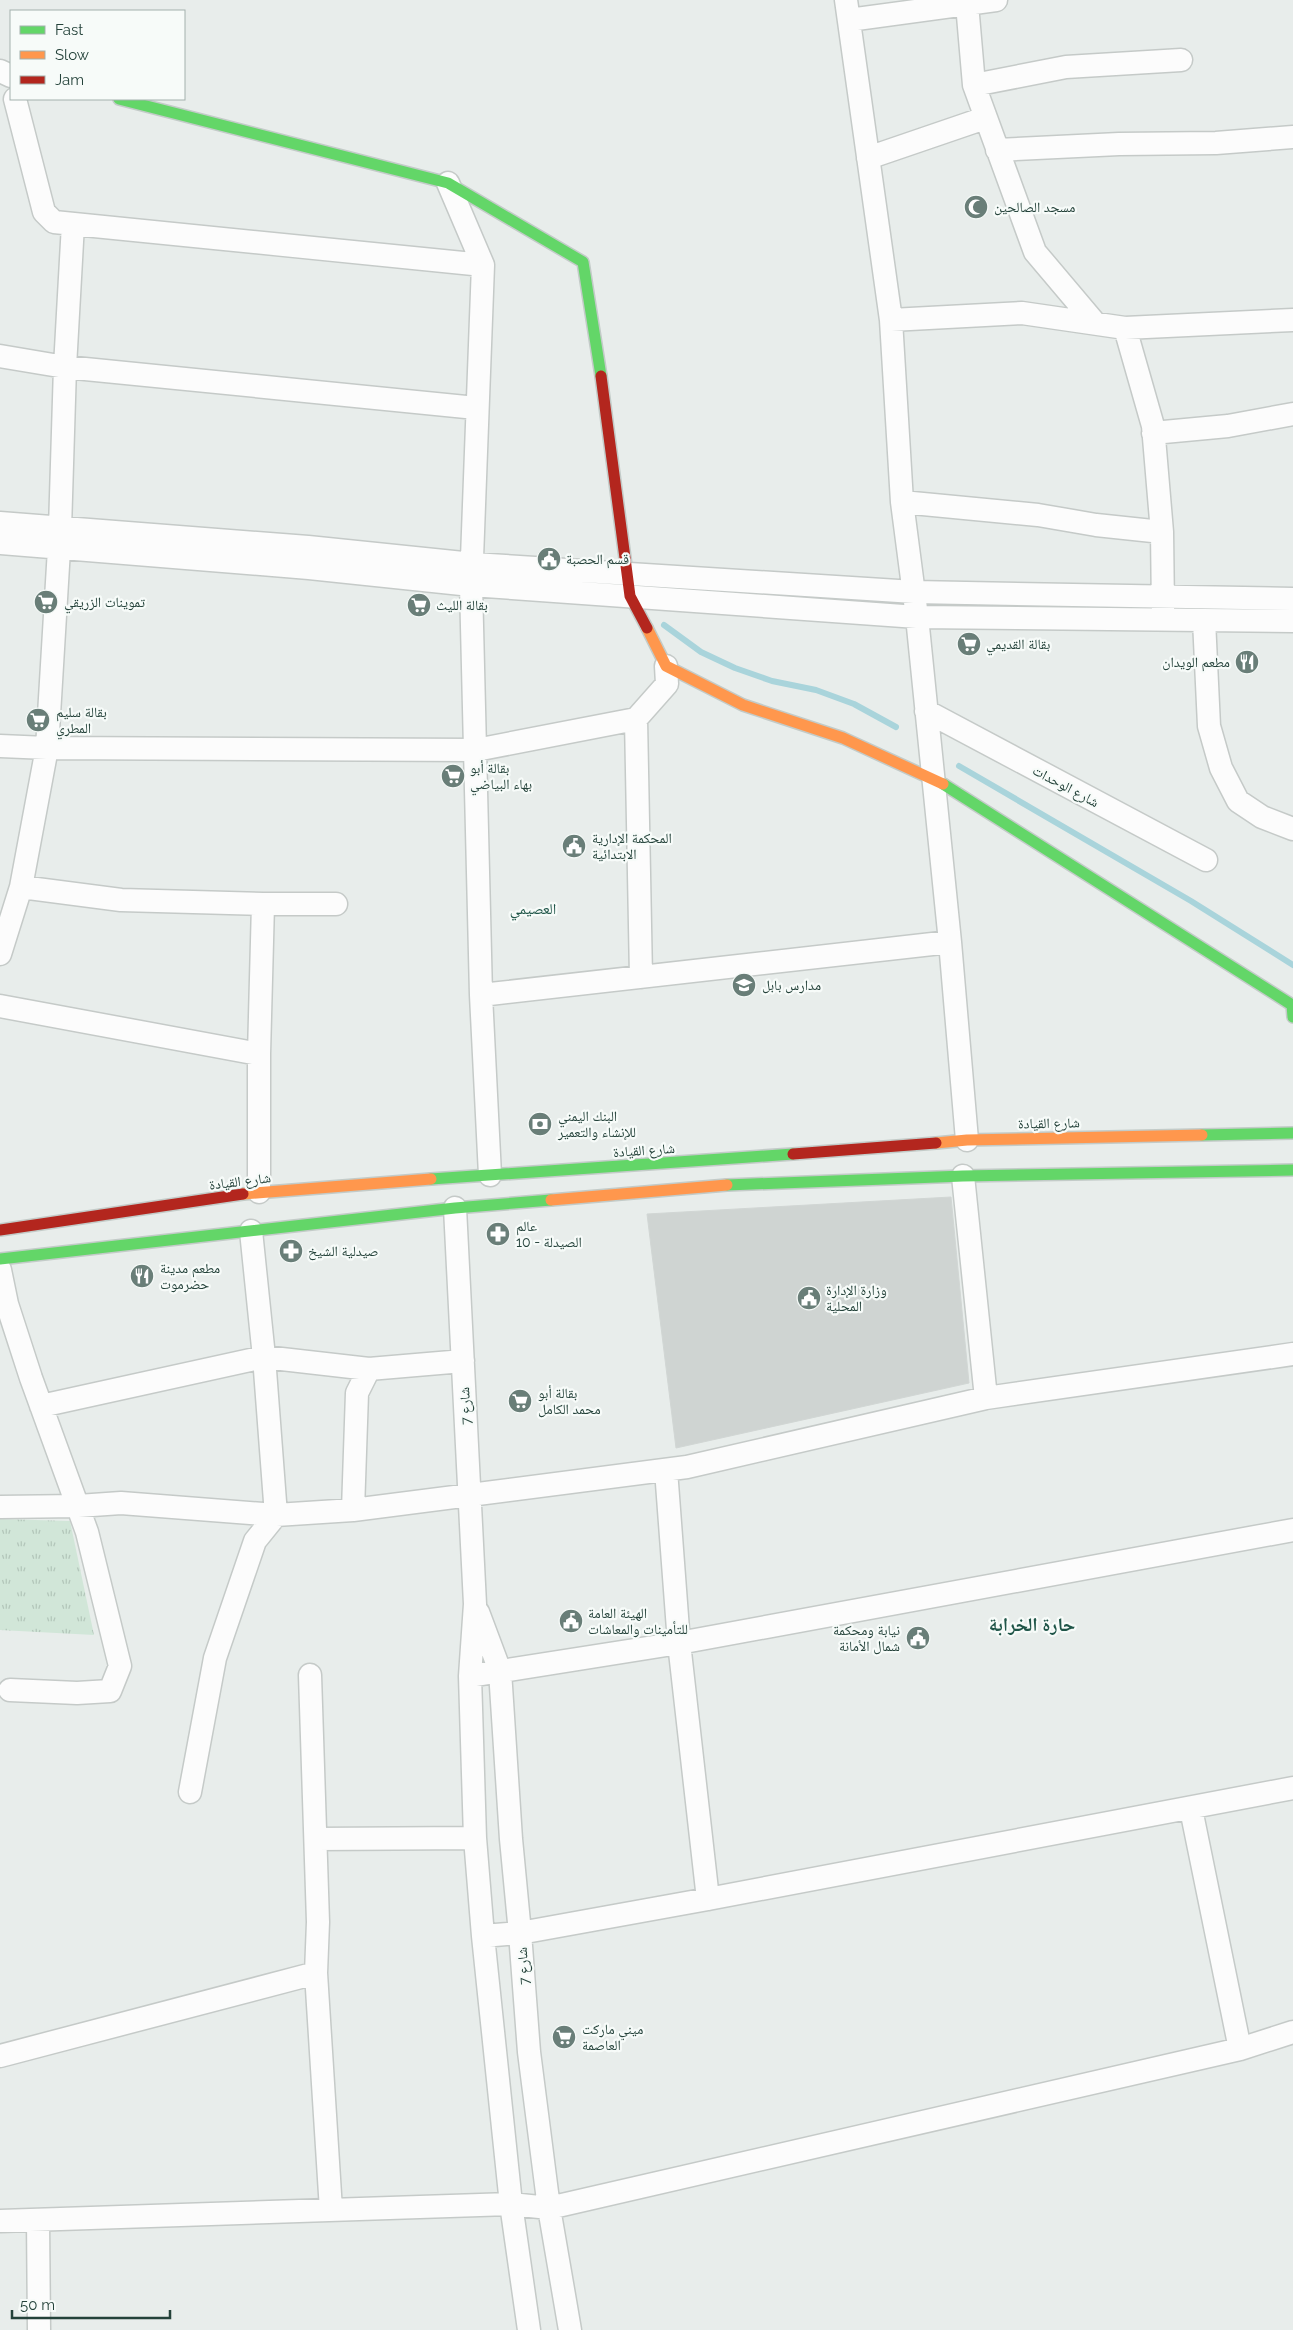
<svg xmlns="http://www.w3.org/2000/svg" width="1293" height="2330" viewBox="0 0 1293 2330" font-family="Raleway,'Noto Naskh Arabic',sans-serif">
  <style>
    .park { fill: url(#park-tufts) }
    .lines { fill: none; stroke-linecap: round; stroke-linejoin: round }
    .stream { stroke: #a9d4db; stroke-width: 6 }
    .building { fill: #cfd4d2; stroke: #d1d6d4 }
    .street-casing { stroke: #c5cac8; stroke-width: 25 }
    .fast-casing { stroke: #c3cbc8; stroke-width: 14 }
    .slow-casing { stroke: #c3cbc8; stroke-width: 14 }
    .jam-casing { stroke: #c3cbc8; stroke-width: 14 }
    .street { stroke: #fcfcfc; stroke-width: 22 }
    .fast { stroke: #63d668; stroke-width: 11 }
    .slow { stroke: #ff974d; stroke-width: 11 }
    .jam { stroke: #b3261e; stroke-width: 11 }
    .labels { text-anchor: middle; stroke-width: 4.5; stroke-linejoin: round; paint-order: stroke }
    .poi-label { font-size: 14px; fill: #24423a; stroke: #f7fbf9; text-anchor: start }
    .street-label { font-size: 14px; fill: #24423a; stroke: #f7fbf9 }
    .neighbourhood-label { font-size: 15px; fill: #1f5548; stroke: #f7fbf9 }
    .district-label { font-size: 19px; font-weight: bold; fill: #1f5548; stroke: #f7fbf9 }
  </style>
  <defs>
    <pattern id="park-tufts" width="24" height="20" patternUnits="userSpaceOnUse" patternTransform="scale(1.25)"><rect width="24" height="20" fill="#d1e6d8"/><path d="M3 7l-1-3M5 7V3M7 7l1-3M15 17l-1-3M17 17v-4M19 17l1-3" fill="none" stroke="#b3c6ba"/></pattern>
  </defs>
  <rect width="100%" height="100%" fill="#e8edeb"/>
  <path class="park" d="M0,1519L70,1521L94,1635L0,1630Z"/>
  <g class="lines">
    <path class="stream" d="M664,625L701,652L735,668L772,681L816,690L854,704L896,727
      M959,766L1191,901L1293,965"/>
  </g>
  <path class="building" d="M951,1197L969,1383L676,1448L647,1214Z"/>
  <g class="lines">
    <g class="street-casing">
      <path id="street" d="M846,0L891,320L902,502L917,617L950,942L967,1140
        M967,4L974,85L1035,252L1095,323
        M849,20L996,0
        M0,71L11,76
        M974,85L1066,67L1181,60
        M15,99L44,212L54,222L483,265
        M997,150L1119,144L1216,143L1293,137
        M868,158L985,118
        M448,183L483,265L471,585L481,995L490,1175
        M891,320L1022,313L1125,328L1293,320
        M1125,328L1153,426L1162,532L1163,610
        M0,356L65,367L476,408
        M1153,433L1228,426L1293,414
        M902,502L1038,515L1096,525L1162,532
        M0,523L308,547L473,564L914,592L1293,599
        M60,529L65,367L73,224
        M0,543L309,568L471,585L917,617L1293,621
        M1204,620L1209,726L1221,768L1238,801L1262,817L1293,829
        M926,711L1206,860
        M636,719L641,977
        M0,746L47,748L476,750L636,719L667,684L666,666
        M21,887L121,900L263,904H336
        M0,954L21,887L47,748L59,549
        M481,995L950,942
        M0,1006L259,1054
        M963,1176L986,1398L1293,1354
        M259,1192V1054L263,904
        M455,1208L475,1604L470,1676L475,1838L483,1936L511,2204L529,2330
        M0,1270L7,1304L31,1378L87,1532L120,1666L110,1691L77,1693L10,1690
        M41,1406L264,1357L369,1369
        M666,1470L679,1643L708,1899
        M0,1507L78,1506L121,1503L276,1515L353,1510L687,1467L986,1398
        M353,1510L357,1393L369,1369L463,1361
        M478,1612L500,1671L511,1839L520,1933L529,2052L549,2208L570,2330
        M310,1675L318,1922L316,1973L331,2210
        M470,1676L679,1643L1293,1530
        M190,1792L215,1658L255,1541L276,1515L264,1357L251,1231
        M1191,1809L1240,2049
        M316,1839L475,1838
        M483,1936L520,1933L708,1899L1293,1788
        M0,2056L316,1973
        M38,2220L39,2330
        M0,2221L511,2204L549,2208L1240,2049L1293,2032"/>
    </g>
    <g class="fast-casing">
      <path id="fast" d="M119,99L448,183L583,262L601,376
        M943,784L1292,1005L1293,1017
        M1202,1135L1293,1133
        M431,1179L793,1154
        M727,1185L963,1176L1293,1170
        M0,1259L455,1208L551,1200"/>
    </g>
    <g class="slow-casing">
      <path id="slow" d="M647,628L666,666L743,705L843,738L943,784
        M936,1143L967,1140L1202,1135
        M243,1194L431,1179
        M551,1200L727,1185"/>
    </g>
    <g class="jam-casing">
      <path id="jam" d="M601,376L630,596L647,628
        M793,1154L936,1143
        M0,1230L243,1194"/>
    </g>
    <use href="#street" class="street"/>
    <use href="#fast" class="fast"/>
    <use href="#slow" class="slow"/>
    <use href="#jam" class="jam"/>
  </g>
  <defs>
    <g id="mosque-disc" transform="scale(1.25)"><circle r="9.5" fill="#697e78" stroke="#f7fbf9"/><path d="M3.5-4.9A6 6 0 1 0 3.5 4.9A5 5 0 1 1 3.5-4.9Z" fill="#fff"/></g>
    <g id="civic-disc" transform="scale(1.25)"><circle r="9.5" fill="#697e78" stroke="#f7fbf9"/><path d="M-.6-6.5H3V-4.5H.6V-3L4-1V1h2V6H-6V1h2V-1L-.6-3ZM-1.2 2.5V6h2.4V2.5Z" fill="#fff"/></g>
    <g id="supermarket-disc" transform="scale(1.25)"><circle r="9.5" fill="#697e78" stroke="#f7fbf9"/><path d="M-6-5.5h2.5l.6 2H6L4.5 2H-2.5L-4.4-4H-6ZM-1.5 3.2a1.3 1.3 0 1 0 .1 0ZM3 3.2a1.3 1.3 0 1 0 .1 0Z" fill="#fff"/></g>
    <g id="restaurant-disc" transform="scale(1.25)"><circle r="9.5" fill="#697e78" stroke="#f7fbf9"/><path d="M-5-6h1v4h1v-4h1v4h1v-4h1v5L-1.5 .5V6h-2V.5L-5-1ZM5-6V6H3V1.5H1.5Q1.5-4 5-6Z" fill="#fff"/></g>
    <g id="school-disc" transform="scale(1.25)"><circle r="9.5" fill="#697e78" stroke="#f7fbf9"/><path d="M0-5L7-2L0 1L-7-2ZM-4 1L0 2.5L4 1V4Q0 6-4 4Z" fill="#fff"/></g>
    <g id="bank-disc" transform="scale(1.25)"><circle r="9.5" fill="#697e78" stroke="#f7fbf9"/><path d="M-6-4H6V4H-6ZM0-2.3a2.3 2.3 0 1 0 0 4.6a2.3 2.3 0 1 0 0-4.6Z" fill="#fff"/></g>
    <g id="pharmacy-disc" transform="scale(1.25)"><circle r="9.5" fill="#697e78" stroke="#f7fbf9"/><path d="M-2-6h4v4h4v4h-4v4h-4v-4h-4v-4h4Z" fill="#fff"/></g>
  </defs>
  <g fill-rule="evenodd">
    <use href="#mosque-disc" x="976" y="207"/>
    <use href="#civic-disc" x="549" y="559"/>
    <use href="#supermarket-disc" x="46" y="602"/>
    <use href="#supermarket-disc" x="419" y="605"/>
    <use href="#supermarket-disc" x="969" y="644"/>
    <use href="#restaurant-disc" x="1247" y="662"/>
    <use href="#supermarket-disc" x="38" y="720"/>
    <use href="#supermarket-disc" x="453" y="776"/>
    <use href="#civic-disc" x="574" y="846"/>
    <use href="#school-disc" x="744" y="985"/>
    <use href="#bank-disc" x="540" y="1124"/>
    <use href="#pharmacy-disc" x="498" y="1234"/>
    <use href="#pharmacy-disc" x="291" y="1251"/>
    <use href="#restaurant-disc" x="142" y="1276"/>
    <use href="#civic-disc" x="809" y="1298"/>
    <use href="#supermarket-disc" x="520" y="1401"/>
    <use href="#civic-disc" x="571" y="1621"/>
    <use href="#civic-disc" x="918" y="1638"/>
    <use href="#supermarket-disc" x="564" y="2037"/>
  </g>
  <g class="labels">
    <g class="poi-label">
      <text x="994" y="212">مسجد الصالحين</text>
      <text x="566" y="564">قسم الحصبة</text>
      <text x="64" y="607">تموينات الزريقي</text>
      <text x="436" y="610">بقالة الليث</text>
      <text x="986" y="649">بقالة القديمي</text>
      <text x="1230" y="667" text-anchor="end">مطعم الويدان</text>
      <text x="56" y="717">بقالة سليم<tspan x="56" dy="16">المطري</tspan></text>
      <text x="470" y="773">بقالة أبو<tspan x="470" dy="16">بهاء البياضي</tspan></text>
      <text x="592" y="843">المحكمة الإدارية<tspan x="592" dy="16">الابتدائية</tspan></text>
      <text x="762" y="990">مدارس بابل</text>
      <text x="558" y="1121">البنك اليمني<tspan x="558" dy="16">للإنشاء والتعمير</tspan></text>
      <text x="516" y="1231">عالم<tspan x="516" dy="16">الصيدلة - 10</tspan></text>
      <text x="308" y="1256">صيدلية الشيخ</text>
      <text x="160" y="1273">مطعم مدينة<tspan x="160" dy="16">حضرموت</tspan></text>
      <text x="826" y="1295">وزارة الإدارة<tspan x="826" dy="16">المحلية</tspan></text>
      <text x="538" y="1398">بقالة أبو<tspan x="538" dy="16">محمد الكامل</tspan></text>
      <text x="588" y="1618">الهيئة العامة<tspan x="588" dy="16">للتأمينات والمعاشات</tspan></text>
      <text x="900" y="1635" text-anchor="end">نيابة ومحكمة<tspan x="900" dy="16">شمال الأمانة</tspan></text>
      <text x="582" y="2034">ميني ماركت<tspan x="582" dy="16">العاصمة</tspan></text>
    </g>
    <g class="street-label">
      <text transform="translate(1066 786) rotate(28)" y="5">شارع الوحدات</text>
      <text transform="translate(1049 1123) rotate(-1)" y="5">شارع القيادة</text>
      <text transform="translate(644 1150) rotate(-4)" y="5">شارع القيادة</text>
      <text transform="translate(240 1181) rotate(-7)" y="5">شارع القيادة</text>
      <text transform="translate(465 1406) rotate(-93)" y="5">شارع 7</text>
      <text transform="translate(523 1966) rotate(-94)" y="5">شارع 7</text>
    </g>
    <g class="neighbourhood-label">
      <text x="533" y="914">العصيمي</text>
    </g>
    <g class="district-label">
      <text x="1032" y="1631">حارة الخرابة</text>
    </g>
  </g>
  <rect x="10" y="10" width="175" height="90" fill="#f7fbf9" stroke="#a3b1ad"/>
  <rect x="20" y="26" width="25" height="8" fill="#63d668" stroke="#a3b1ad"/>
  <text x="55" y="35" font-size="15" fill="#24423a">Fast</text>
  <rect x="20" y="51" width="25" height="8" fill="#ff974d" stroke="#a3b1ad"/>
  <text x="55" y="60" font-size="15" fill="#24423a">Slow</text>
  <rect x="20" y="76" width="25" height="8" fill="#b3261e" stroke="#a3b1ad"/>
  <text x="55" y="85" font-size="15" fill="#24423a">Jam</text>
  <path d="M12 2310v8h158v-8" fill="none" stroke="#24423a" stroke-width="2.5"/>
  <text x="20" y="2310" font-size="15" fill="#24423a" stroke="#f7fbf9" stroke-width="4" paint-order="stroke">50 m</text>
</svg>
